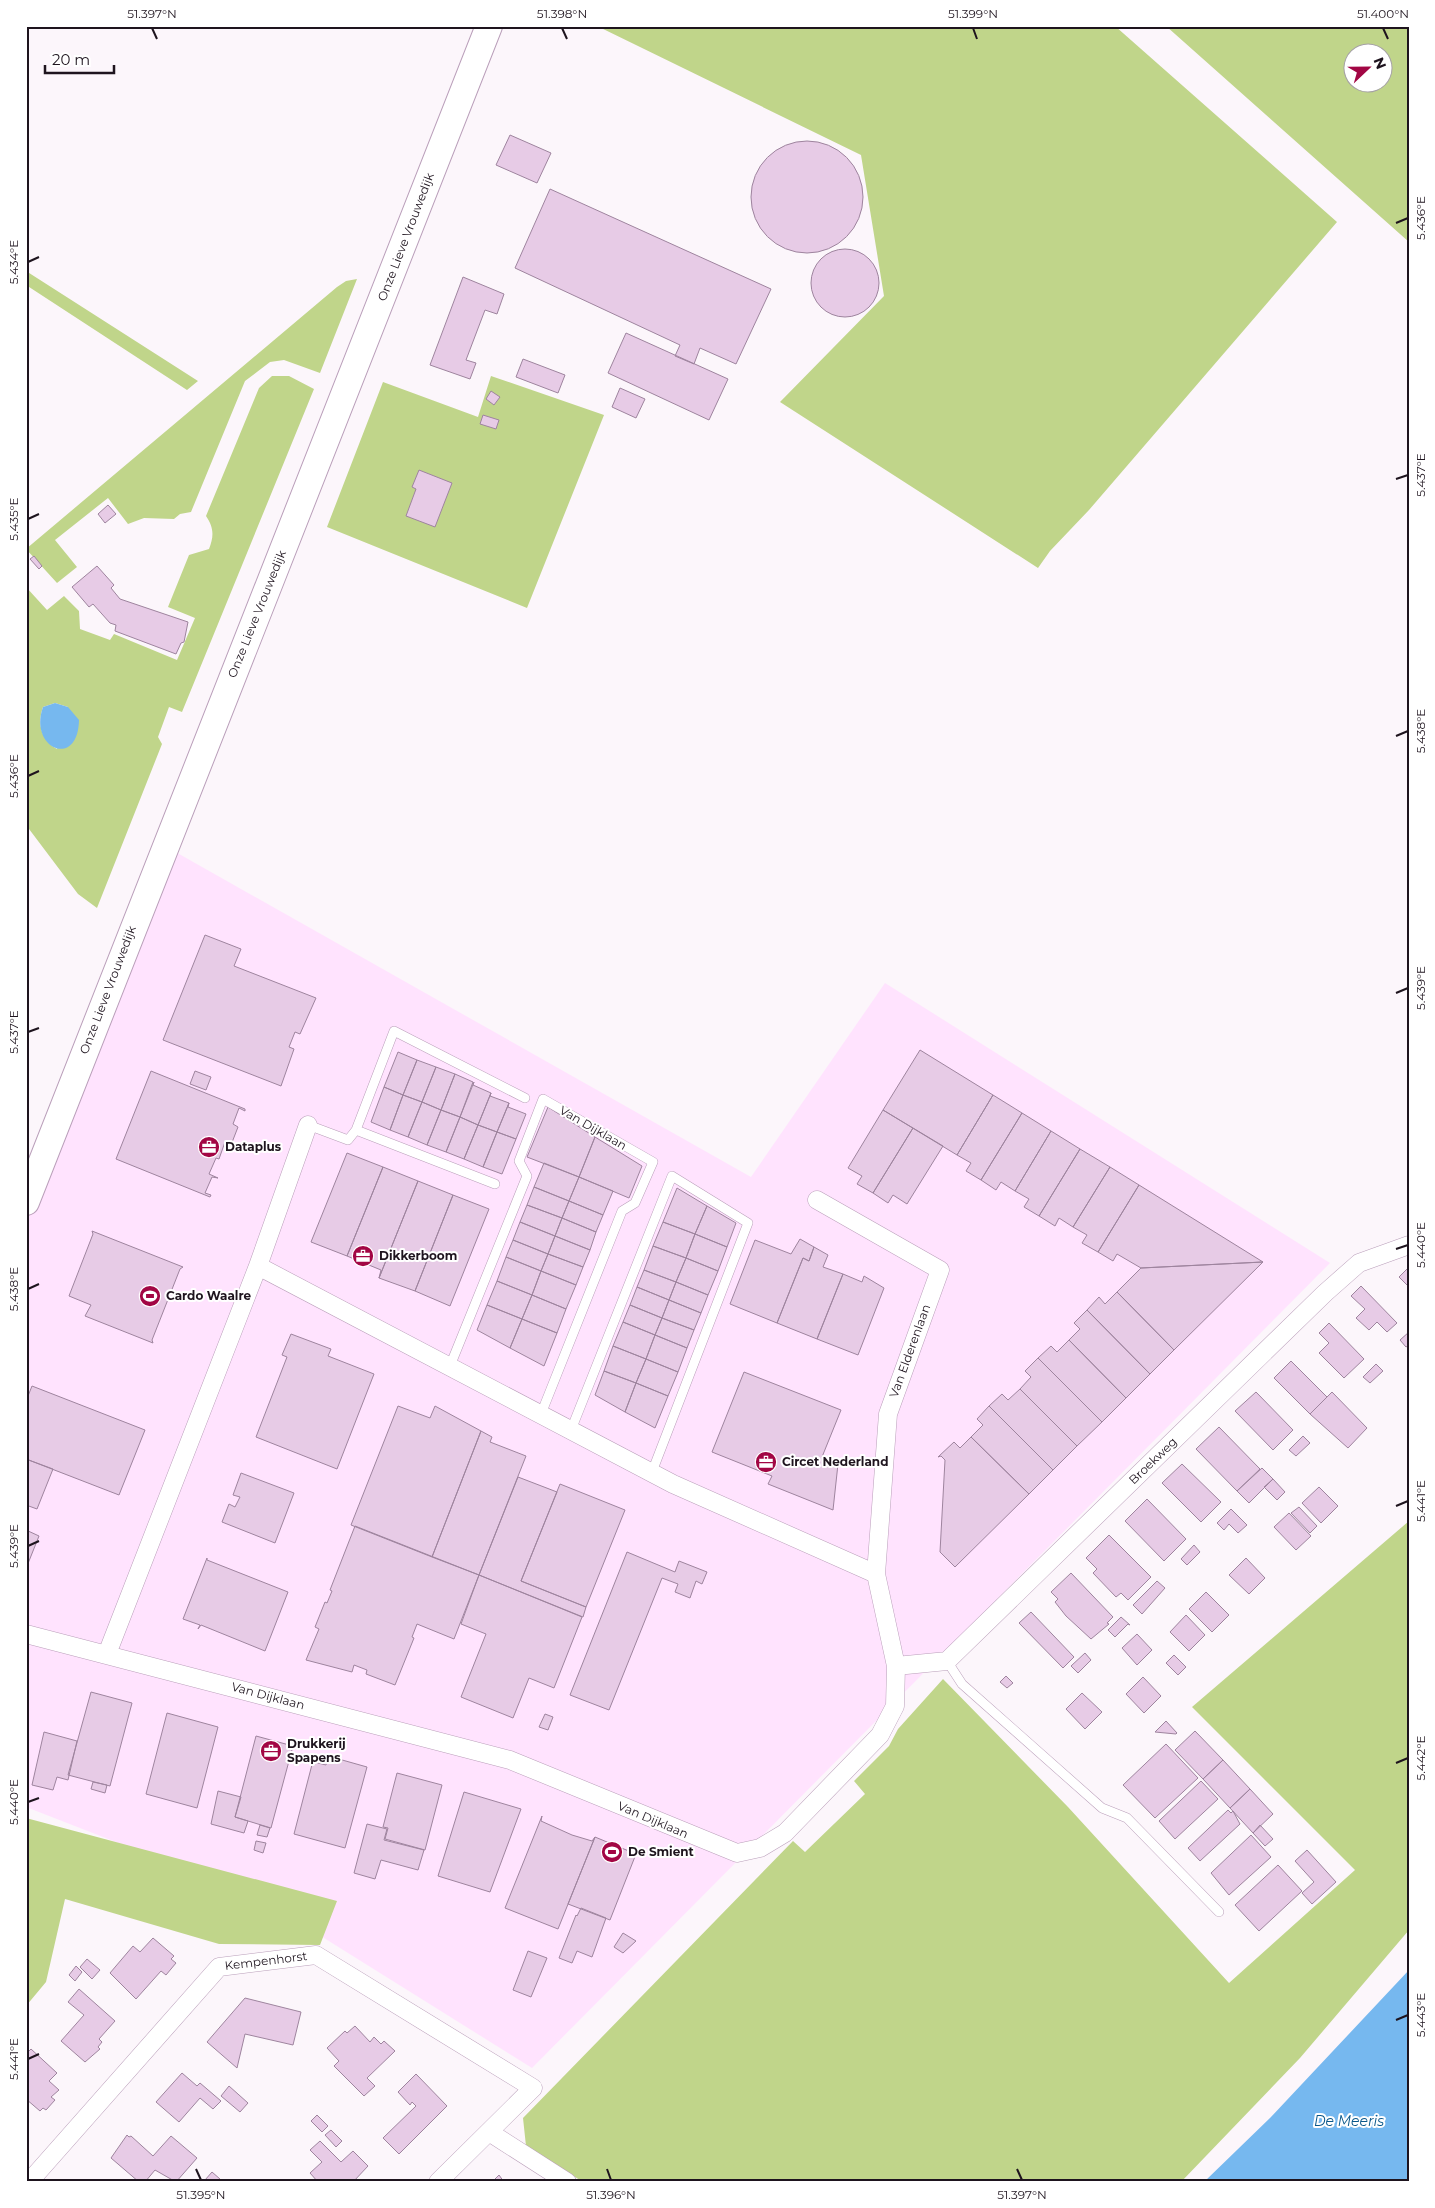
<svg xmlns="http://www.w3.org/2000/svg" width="1435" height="2208" viewBox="0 0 1435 2208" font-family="Montserrat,sans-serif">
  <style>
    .built { fill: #ffe3fe }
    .green { fill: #c0d58a; fill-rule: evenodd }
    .water { fill: #76b8ef }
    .building { fill: #e7cbe6; stroke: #9e849e }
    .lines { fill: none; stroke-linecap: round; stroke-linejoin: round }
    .lane-casing { stroke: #ba9fba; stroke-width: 10 }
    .street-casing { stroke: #ba9fba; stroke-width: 19 }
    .secondary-casing { stroke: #ba9fba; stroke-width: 28 }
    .lane { stroke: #fff; stroke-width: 9 }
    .street { stroke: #fff; stroke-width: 18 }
    .secondary { stroke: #fff; stroke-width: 26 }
    .ticks { fill: none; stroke: #1e141e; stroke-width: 2 }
    .labels { text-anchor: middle; stroke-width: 4; stroke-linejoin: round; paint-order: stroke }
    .street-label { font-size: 12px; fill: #1e141e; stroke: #fff }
    .poi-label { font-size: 12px; font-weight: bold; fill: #1e141e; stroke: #fff; text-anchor: start }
    .water-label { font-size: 14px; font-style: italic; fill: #0a588b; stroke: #fff }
    .neatline { fill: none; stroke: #1e141e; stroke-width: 2 }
    .ticks-label { font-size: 12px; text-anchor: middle; fill: #1e141e }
  </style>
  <rect width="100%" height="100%" fill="#fcf6fb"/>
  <path class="built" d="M165,846L751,1177L885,983L1330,1263L532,2068L260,1898L26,1807V1173Z"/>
  <path class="green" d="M597,26H1115L1337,222L1089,510L1050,551L1038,568L780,402L884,296L861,155Z
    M1166,26H1409V242ZM1382,52V82H1352V52Z
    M26,271L198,381L187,390L26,285Z
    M357,279L320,373L284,360L270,362L245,381L191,512L180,514L174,519L144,518L128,524L108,498L55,540L77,567L57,583L26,549L337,287L346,281Z
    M272,376H289L314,389L182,712L169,707L158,737L162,744L97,908L78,894L26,825V587L47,610L64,596L79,611L80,629L110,640L114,634L177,660L195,618L168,607L189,555L209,549C214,536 214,528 206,516L259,388ZM55,703L68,707L57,749C41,740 37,724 43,707Z
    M491,376L604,415L527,608L327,527L383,382L478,417Z
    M1409,1521V1930L1300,2058L1181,2182H583L526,2146L523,2118L793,1841L805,1852L865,1794L854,1781L889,1746L898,1729L943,1679L1068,1807L1229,1983L1355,1870L1192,1707Z
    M26,1818L337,1901L320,1945L219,1944L65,1899L46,1982L26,2006Z"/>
  <path class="water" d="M55,703L68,707L79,720C78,770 28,748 43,707Z
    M1409,1970V2182H1204L1271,2117Z"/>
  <path class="building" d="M510,135L551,153L537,183L496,165Z
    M751 197a56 56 0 1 1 112 0a56 56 0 1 1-112 0Z
    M550,189L771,289L736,364L700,348L694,364L675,356L680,345L515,268Z
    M811 283a34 34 0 1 1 68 0a34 34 0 1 1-68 0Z
    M463,277L504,294L497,314L485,310L466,360L476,363L470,379L430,365Z
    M626,333L728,379L709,420L608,373Z
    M523,359L565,375L558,393L516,377Z
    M620,388L645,399L636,418L612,407Z
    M491,391L500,397L494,405L486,399Z
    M483,415L499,420L496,429L480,424Z
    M419,470L452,483L435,527L406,516L416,489L412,487Z
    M108,505L116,514L105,523L98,514Z
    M34,556L42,566L39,569L30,559Z
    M97,566L114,585L111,588L120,599L188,622L184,642L181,643L176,654L115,631L116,625L110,623L93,604L89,607L72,587Z
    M205,935L241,949L234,966L316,998L300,1034L295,1032L289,1047L294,1049L281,1086L163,1040Z
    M920,1050L993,1095L957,1155L883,1110Z
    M398,1052L417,1060L403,1095L384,1087Z
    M417,1060L436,1067L422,1102L403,1095Z
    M436,1067L455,1074L441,1110L422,1102Z
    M151,1071L245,1109V1111L239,1108L233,1124L238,1127L231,1145L225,1142L219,1159L216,1158L209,1174L218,1178L212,1177L205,1193L211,1195L210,1197L116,1159Z
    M195,1071L211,1077L206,1090L190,1084Z
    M455,1074L473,1082L460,1117L441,1110Z
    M474,1082L473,1085L491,1093L478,1125L460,1117Z
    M384,1087L403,1095L390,1130L371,1122Z
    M491,1093L490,1096L509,1103L497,1132L478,1125Z
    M403,1095L422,1102L408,1137L390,1130Z
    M993,1095L1022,1113L981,1180L966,1171L971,1163L957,1155Z
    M422,1102L441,1110L427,1145L408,1137Z
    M509,1103L508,1107L526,1114L516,1139L497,1132Z
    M548,1107L595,1137L579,1177L527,1157Z
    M441,1110L460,1117L446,1152L427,1145Z
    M883,1110L913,1128L873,1193L857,1184L862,1176L848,1168Z
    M1022,1113L1051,1131L1015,1191L1001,1182L996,1190L981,1180Z
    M460,1117L478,1125L464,1159L446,1152Z
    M478,1125L497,1132L483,1167L464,1159Z
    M913,1128L943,1146L907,1204L893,1195L888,1203L873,1193Z
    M1051,1131L1080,1149L1039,1216L1024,1207L1029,1199L1015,1191Z
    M497,1132L516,1139L502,1174L483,1167Z
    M595,1137L642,1166L629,1198L579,1177Z
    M1080,1149L1110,1167L1073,1227L1059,1218L1055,1226L1039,1216Z
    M347,1153L383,1167L347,1256L311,1242Z
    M544,1163L579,1177L569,1201L534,1187Z
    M383,1167L418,1181L379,1278L381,1270L347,1256Z
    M1110,1167L1139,1185L1098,1252L1082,1243L1087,1235L1073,1227Z
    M579,1177L613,1191L603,1215L569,1201Z
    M418,1181L453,1195L415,1291L379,1278Z
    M1139,1185L1263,1262L1141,1268L1117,1254L1113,1261L1098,1252Z
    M534,1187L569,1201L562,1218L527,1205Z
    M677,1188L707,1206L695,1234L663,1222Z
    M453,1195L489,1209L450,1306L415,1291Z
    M569,1201L603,1215L596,1232L562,1218Z
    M527,1205L562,1218L555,1236L520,1222Z
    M707,1206L736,1223L727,1247L695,1234Z
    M562,1218L596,1232L590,1250L555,1236Z
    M520,1222L555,1236L548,1254L513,1240Z
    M663,1222L695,1234L686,1258L653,1246Z
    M92,1231L183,1267L180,1269L152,1340L153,1343L85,1316L91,1305L69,1296L93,1234Z
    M695,1234L727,1247L718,1271L686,1258Z
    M555,1236L590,1250L583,1267L548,1254Z
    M800,1239L814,1247L809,1261L803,1258L777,1323L730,1304L755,1240L791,1254Z
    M513,1240L548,1254L541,1271L506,1257Z
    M653,1246L686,1258L676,1282L644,1270Z
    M814,1247L828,1255L823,1267L843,1274L817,1339L777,1323L803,1258L809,1261Z
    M548,1254L583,1267L576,1285L541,1271Z
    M506,1257L541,1271L532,1295L497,1281Z
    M686,1258L718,1271L708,1295L676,1282Z
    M1263,1262L1174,1350L1117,1292L1141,1268Z
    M1409,1267V1287L1399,1277Z
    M644,1270L676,1282L669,1300L637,1287Z
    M541,1271L576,1285L566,1309L532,1295Z
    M843,1274L862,1282L864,1276L884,1288L858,1355L817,1339Z
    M497,1281L532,1295L522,1319L487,1305Z
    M676,1282L708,1295L701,1313L669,1300Z
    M1361,1286L1397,1323L1387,1332L1377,1322L1369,1330L1356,1318L1365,1309L1351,1296Z
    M637,1287L669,1300L662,1318L630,1305Z
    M1117,1292L1174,1350L1150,1374L1087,1310L1099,1297L1105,1304Z
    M532,1295L566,1309L557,1333L522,1319Z
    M669,1300L701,1313L694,1330L662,1318Z
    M487,1305L522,1319L510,1348L477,1330Z
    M630,1305L662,1318L655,1335L623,1322Z
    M1087,1310L1150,1374L1126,1398L1069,1340L1080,1329L1074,1323Z
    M662,1318L694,1330L687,1348L655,1335Z
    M522,1319L557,1333L544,1366L510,1348Z
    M623,1322L655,1335L646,1359L613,1346Z
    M1329,1323L1364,1359L1344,1378L1319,1353L1329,1343L1319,1333Z
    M1409,1332V1345L1406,1347L1400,1340Z
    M291,1334L331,1349L328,1356L374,1374L337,1469L256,1437L287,1357L282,1355Z
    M655,1335L687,1348L678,1372L646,1359Z
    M1069,1340L1126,1398L1102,1422L1038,1358L1051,1346L1057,1352Z
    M613,1346L646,1359L636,1383L604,1371Z
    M1038,1358L1102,1422L1077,1446L1020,1389L1031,1377L1025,1371Z
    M646,1359L678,1372L668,1396L636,1383Z
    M1291,1361L1327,1397L1310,1414L1274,1378Z
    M1376,1364L1383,1371L1370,1383L1363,1377Z
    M604,1371L636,1383L625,1412L595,1395Z
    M744,1372L841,1410L822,1457L838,1464L833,1510L768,1484L772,1476L712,1452Z
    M636,1383L668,1396L655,1428L625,1412Z
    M32,1386L145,1430L119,1495L26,1459V1401Z
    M1020,1389L1077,1446L1053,1470L989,1406L1002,1394L1008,1400Z
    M1256,1392L1293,1430L1273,1450L1235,1411Z
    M1332,1392L1367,1428L1348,1448L1310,1414Z
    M398,1406L430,1418L435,1406L481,1431L432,1557L351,1525Z
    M989,1406L1053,1470L1029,1494L971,1437L983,1425L977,1419Z
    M1219,1427L1260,1469L1237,1491L1196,1449Z
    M481,1431L492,1437L490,1442L526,1456L479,1575L432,1557Z
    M1303,1436L1310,1443L1296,1456L1289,1450Z
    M971,1437L1029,1494L955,1567L940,1552L945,1460L941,1456L938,1457L954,1442L960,1448Z
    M26,1459L53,1469L37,1509L26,1505Z
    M1182,1464L1221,1502L1201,1522L1162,1483Z
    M1262,1468L1273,1479L1249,1503L1237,1491Z
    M241,1473L294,1493L275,1543L222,1522L229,1504L235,1507L240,1497L233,1495Z
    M518,1477L557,1492L521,1581L586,1607L583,1617L479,1575Z
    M1273,1479L1285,1492L1277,1500L1264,1487Z
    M560,1484L625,1510L586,1607L521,1581Z
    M1319,1487L1338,1506L1321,1523L1302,1503Z
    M1147,1499L1186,1539L1164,1561L1125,1521Z
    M1299,1507L1317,1526L1310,1533L1291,1513Z
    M1231,1509L1247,1525L1238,1533L1229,1524L1224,1530L1217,1523Z
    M1289,1513L1311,1536L1296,1550L1274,1527Z
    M355,1526L479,1575L454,1639L417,1624L412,1637L414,1638L395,1685L366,1674L367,1670L354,1665L352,1672L306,1660L319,1629L315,1627L325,1602L327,1603L332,1591L330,1590Z
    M26,1530L39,1536L27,1566L26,1565Z
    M1109,1535L1151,1577L1128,1600L1121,1593L1116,1597L1093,1573L1097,1569L1086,1558Z
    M1194,1545L1200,1552L1187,1565L1181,1559Z
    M627,1552L675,1572L679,1561L707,1572L702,1584L696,1581L690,1598L675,1592L678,1584L662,1578L609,1710L570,1695Z
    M207,1558V1560L288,1592L265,1651L201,1625L198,1629L200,1625L183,1619Z
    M1246,1558L1265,1578L1249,1594L1229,1575Z
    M1071,1573L1113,1617L1107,1623L1109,1624L1091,1639L1066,1616L1055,1602L1058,1599L1051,1592Z
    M479,1575L582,1617L554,1688L529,1678L513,1718L461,1697L486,1634L461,1624Z
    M1157,1581L1165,1588L1142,1614L1133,1605Z
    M1206,1592L1229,1615L1212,1632L1189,1609Z
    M1031,1612L1074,1657L1063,1668L1019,1623Z
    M1186,1615L1205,1635L1189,1651L1170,1632Z
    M1121,1617L1130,1625L1128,1624L1115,1637L1108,1630Z
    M1137,1634L1152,1650L1137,1665L1122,1648Z
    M1085,1653L1091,1660L1078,1673L1071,1666Z
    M1174,1655L1186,1667L1178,1675L1166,1663Z
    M1006,1676L1013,1683L1007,1688L1000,1682Z
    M1143,1677L1161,1696L1144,1713L1126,1694Z
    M91,1692L132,1703L110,1786L68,1775Z
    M1082,1693L1102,1712L1085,1729L1066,1709Z
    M167,1713L218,1727L197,1808L146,1794Z
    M545,1714L553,1717L548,1730L539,1727Z
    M1166,1721L1177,1733L1176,1734L1155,1732Z
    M1195,1731L1223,1760L1203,1779L1175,1750Z
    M44,1732L77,1741L68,1780L57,1777L53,1790L32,1785Z
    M256,1736L293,1746L271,1828L235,1817Z
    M1166,1744L1198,1778L1155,1818L1123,1785Z
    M315,1753L314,1762L326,1765L328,1756L367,1767L345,1848L294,1834Z
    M1223,1760L1250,1789L1230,1808L1203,1779Z
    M397,1773L442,1785L425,1850L385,1839L388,1828L383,1827Z
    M1201,1781L1218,1799L1175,1839L1159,1821Z
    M93,1782L107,1785L105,1793L91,1789Z
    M1250,1789L1273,1814L1253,1833L1230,1808Z
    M218,1791L241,1797L235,1817L248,1821L244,1833L211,1824Z
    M464,1792L521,1809L490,1892L438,1876Z
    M1228,1810L1231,1813L1233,1811L1240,1824L1200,1861L1188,1848Z
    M542,1816L541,1821L572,1835L592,1841L595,1837L558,1929L505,1908Z
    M367,1824L387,1829L384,1840L424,1850L418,1870L381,1860L375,1879L354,1873Z
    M260,1825L270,1828L267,1837L257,1835Z
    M1260,1825L1273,1839L1265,1846L1253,1833Z
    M1251,1835L1271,1857L1229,1895L1211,1873Z
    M595,1837L636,1854L610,1920L568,1904Z
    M256,1841L266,1843L263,1853L254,1850Z
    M1307,1850L1336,1882L1312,1904L1302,1893L1314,1882L1295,1861Z
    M1278,1865L1302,1891L1259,1931L1235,1905Z
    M581,1908L606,1918L592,1957L577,1951L572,1963L559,1958L576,1915L577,1916Z
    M623,1933L636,1941L623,1953L614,1947Z
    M153,1938L174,1956L171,1959L176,1963L166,1975L161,1971L136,1999L110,1973L133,1946L140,1952Z
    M528,1951L547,1958L531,1997L513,1990Z
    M87,1959L100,1970L92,1979L80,1967Z
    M76,1966L82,1972L75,1981L69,1975Z
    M79,1989L115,2021L99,2039L102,2042L98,2047L100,2049L85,2062L61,2041L84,2015L68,2002Z
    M245,1998L301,2012L293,2045L245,2034L237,2068L207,2042Z
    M355,2026L370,2042L374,2037L381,2044L384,2041L395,2051L367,2078L375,2086L364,2096L334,2066L339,2061L327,2048L345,2031L347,2033Z
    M31,2049L57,2073L49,2081L59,2090L51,2097L55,2100L46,2110L43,2108L40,2111L26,2099V2054Z
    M182,2073L197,2086L200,2083L221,2101L213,2109L200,2098L179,2122L156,2102Z
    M416,2074L447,2106L399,2154L383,2138L416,2106L412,2102L410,2105L398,2092Z
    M229,2086L248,2103L240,2112L221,2096Z
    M317,2115L328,2126L322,2132L311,2121Z
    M331,2130L342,2141L336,2147L325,2135Z
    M127,2135L129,2137L131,2136L153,2156L171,2136L197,2158L176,2182L155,2170L145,2182H139L111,2158Z
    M320,2141L341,2162L353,2151L368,2166L353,2182H318L310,2173L322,2162L310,2150Z
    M212,2172L220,2179L217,2182L205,2180Z
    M499,2175L504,2182H492Z"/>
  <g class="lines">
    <g class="lane-casing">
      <path id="lane" d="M308,1125L348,1140L356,1130L394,1031L525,1098
        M356,1130L495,1184
        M450,1366L527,1176L519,1161L543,1099L653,1162L635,1203L622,1211L541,1414
        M571,1430L672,1176L748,1223L652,1472
        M947,1661L962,1684L1102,1808L1127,1818L1219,1912"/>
    </g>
    <g class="street-casing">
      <path id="street" d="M817,1200L940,1270L888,1414L876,1574
        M26,1634L510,1760L737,1853L760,1848L785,1833L880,1735L895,1706L896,1666L876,1574L673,1484L258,1266
        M107,1654L258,1266L308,1125
        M896,1666L947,1661L1325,1293L1359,1263L1409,1245
        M489,2132L567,2182
        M29,2182L219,1967L316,1955L533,2088L438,2182"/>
    </g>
    <g class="secondary-casing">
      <path id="secondary" d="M26,1202L489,26"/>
    </g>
    <use href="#lane" class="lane"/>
    <use href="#street" class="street"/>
    <use href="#secondary" class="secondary"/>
  </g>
  <path class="ticks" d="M152,28L157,39M562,28L567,39M973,28L977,39M1383,28L1388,39M1396,223L1408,218M28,262L39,257M1396,479L1408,475M28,519L39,514M1396,736L1408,731M28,776L39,771M1396,993L1408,988M28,1032L39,1028M1396,1249L1408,1245M28,1289L39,1284M1396,1506L1408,1501M28,1546L39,1541M1396,1763L1408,1758M28,1802L39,1798M1396,2020L1408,2015M28,2059L39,2054M196,2169L201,2180M607,2169L611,2180M1017,2169L1022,2180"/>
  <defs>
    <g id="office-disc" transform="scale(1.125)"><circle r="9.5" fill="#a20644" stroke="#fff"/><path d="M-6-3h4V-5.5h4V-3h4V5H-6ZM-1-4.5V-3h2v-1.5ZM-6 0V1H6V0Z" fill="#fff"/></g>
    <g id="stadium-disc" transform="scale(1.125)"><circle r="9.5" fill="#a20644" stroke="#fff"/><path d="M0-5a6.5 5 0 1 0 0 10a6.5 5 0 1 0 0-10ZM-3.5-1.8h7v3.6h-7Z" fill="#fff"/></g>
  </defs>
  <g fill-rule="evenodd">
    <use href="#office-disc" x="209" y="1147"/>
    <use href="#office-disc" x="363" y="1256"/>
    <use href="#stadium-disc" x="150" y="1296"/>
    <use href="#office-disc" x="766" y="1462"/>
    <use href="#office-disc" x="271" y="1751"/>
    <use href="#stadium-disc" x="612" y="1852"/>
  </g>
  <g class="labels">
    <g class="street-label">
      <text transform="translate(406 237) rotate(-69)" y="4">Onze Lieve Vrouwedijk</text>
      <text transform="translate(257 614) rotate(-68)" y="4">Onze Lieve Vrouwedijk</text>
      <text transform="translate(108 990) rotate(-69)" y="4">Onze Lieve Vrouwedijk</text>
      <text transform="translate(593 1128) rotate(30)" y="4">Van Dijklaan</text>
      <text transform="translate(910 1351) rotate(-70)" y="4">Van Elderenlaan</text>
      <text transform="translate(1153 1461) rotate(-44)" y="4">Broekweg</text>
      <text transform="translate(268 1696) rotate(15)" y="4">Van Dijklaan</text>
      <text transform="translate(653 1820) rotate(23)" y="4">Van Dijklaan</text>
      <text transform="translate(266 1961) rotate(-7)" y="4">Kempenhorst</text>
    </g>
    <g class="poi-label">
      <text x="225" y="1151">Dataplus</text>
      <text x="379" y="1260">Dikkerboom</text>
      <text x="166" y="1300">Cardo Waalre</text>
      <text x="782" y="1466">Circet Nederland</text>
      <text x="287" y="1748">Drukkerij<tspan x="287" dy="14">Spapens</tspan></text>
      <text x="628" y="1856">De Smient</text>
    </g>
    <g class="water-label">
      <text x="1349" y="2126">De Meeris</text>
    </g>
  </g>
  <rect width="1435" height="2208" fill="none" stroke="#ffffff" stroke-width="55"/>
  <g transform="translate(1368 68) rotate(68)"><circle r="24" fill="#ffffff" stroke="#a5a1a5"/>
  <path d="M0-4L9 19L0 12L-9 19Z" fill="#a20644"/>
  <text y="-8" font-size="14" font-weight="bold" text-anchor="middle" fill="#1e141e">N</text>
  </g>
  <path d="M45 65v8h69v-8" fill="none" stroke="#1e141e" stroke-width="2.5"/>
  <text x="52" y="65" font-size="15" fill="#1e141e" stroke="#ffffff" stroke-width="4" paint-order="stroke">20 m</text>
  <rect x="28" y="28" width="1380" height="2152" class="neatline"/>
  <g class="ticks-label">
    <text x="152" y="18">51.397°N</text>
    <text x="562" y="18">51.398°N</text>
    <text x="973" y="18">51.399°N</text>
    <text x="1383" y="18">51.400°N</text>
    <text transform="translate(1421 218) rotate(-90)" y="4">5.436°E</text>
    <text transform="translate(14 262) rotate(-90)" y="4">5.434°E</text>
    <text transform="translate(1421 475) rotate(-90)" y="4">5.437°E</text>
    <text transform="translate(14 519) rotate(-90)" y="4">5.435°E</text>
    <text transform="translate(1421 731) rotate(-90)" y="4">5.438°E</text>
    <text transform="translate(14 776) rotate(-90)" y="4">5.436°E</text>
    <text transform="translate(1421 988) rotate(-90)" y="4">5.439°E</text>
    <text transform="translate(14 1032) rotate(-90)" y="4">5.437°E</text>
    <text transform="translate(1421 1245) rotate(-90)" y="4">5.440°E</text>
    <text transform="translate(14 1289) rotate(-90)" y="4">5.438°E</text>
    <text transform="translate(1421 1501) rotate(-90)" y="4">5.441°E</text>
    <text transform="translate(14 1546) rotate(-90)" y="4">5.439°E</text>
    <text transform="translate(1421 1758) rotate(-90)" y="4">5.442°E</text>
    <text transform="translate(14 1802) rotate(-90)" y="4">5.440°E</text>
    <text transform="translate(1421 2015) rotate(-90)" y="4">5.443°E</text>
    <text transform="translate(14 2059) rotate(-90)" y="4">5.441°E</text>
    <text x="201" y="2199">51.395°N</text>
    <text x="611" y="2199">51.396°N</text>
    <text x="1022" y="2199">51.397°N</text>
  </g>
</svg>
